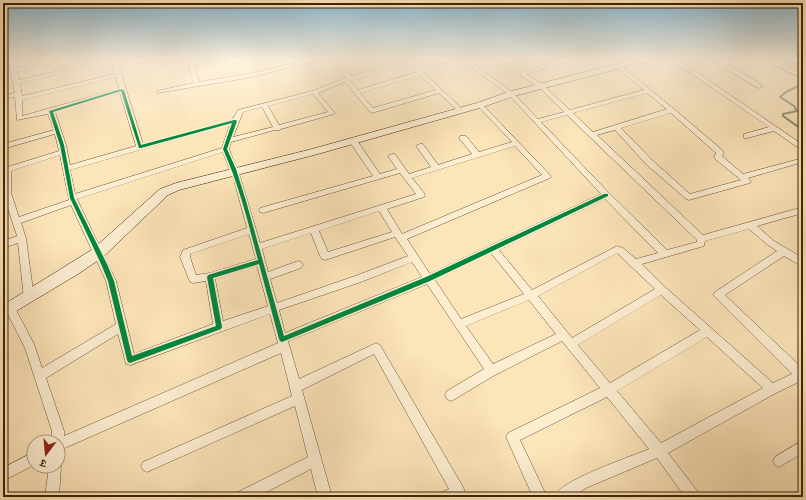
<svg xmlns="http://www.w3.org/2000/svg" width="806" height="500" viewBox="0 0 806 500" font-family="'IM FELL Double Pica','Noto Serif Devanagari',serif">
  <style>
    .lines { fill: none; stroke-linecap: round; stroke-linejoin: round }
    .stream { stroke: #77816a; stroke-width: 2 }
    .street-casing { stroke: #6c5431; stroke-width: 1 }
    .secondary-casing { stroke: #3c2304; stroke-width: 1 }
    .highway-casing { stroke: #3c2304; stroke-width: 2 }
    .street { fill: #fdeed2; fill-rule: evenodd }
    .secondary { fill: #fdeed2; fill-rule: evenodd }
    .highway { fill: #eec27c; fill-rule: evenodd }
    .cycleway-casing { stroke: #fdeed2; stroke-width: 3 }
    .cycleway { fill: #00873e; fill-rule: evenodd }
  </style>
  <rect width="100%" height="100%" fill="#fce5b9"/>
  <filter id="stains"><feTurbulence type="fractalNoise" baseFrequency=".005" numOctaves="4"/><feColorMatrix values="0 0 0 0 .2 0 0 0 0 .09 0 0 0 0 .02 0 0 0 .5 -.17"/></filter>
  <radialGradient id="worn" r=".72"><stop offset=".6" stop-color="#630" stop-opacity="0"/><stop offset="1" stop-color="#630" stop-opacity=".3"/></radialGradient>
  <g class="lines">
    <path class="stream" d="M803,84L786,92L780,97L794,106L797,111L783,114V116L800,128L799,131L803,135"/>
    <g class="street-casing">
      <path id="street" d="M11,60H17L16,69L53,60H63L17,72L19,80L106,60H117L143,144L232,120L238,110L312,91L346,78L332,60H338L351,76L406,61L405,60H411L413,62L428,60L416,65L418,67L444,60H454L421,70L462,109V111H458L439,93L372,113L370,112L345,82L318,93L334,112V114L281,129L280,130H275L231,142L229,149L241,180L260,243L416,194L400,173L263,213L260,212L259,210L260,208L373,176L349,141L350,139H356L380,174L397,169L388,156L392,154H395L409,174L431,167L416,146L420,144H423L438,165L472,154L459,138L460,136H466L479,152L512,142L477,105L482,104L551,176L550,178L407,239L430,274L601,194L509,95L462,60H469L513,93L538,119L564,112L539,87L521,76V72L565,60H575L526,74L543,85L570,110L644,90L607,60H614L674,109L721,149L724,153L722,156L743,174L803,158V162L748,178L751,181L750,183L689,200L686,199L646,164L615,130L597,135L703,235L803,207V213L757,226L774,241L803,258V267L784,256L725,295L803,369V380L776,393L668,453L698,492L700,497H685L657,458L586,488L572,497H553C561,480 630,457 649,449L607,397L520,440L547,497H533L506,437L508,433L600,388L562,341L495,375L455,399L451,401L447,399L445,395L447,391L484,369L427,284L288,341L299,379L372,345L376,343L380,345L463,487L465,492L462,497H441L443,492L449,489L374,354L302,390L332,497H318L311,469L257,497H236L238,492L308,457L295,406L147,472L143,470L141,466L143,462L292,396L281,353L58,451V442H51L52,431L25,348L5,309L6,306L10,305L14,306L34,344L42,368L116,324L106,281L71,205L21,223L26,238L34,298L32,301L29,302L26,301L24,298L18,243L3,248V241L17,236L3,193V170L4,168L59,151L55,134L6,148L3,147V144L54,130L48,114L17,120L15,97L3,99V95L15,93L10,69ZM112,62L115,74L22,96L20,83ZM409,64L417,72L358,90L350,81ZM420,75L436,90L373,108L360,93ZM116,77L119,89L22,116V100ZM120,93L136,146L70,165L66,145L55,112ZM647,93L667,109L593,132L573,113ZM313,94L328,112L279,125L268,106ZM262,107L273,127L233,137L243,112ZM671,113L716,153L714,157L715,159L741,180L690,194L652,160L621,128ZM567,115L697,240V242L667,250L609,193L541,122ZM230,124L222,148L75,194L70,170ZM515,146L542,175L402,234L387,209L424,197L425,195L424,193L412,178ZM223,152L234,180L247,228L183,250L180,257L190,282L193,283L206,281L213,324L134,354L116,281L77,199ZM60,155L69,200L19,217L11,193V171ZM605,199L658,253L636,259L623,248L617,246L532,290L499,250ZM379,211L392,232L328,252L319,231ZM749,229L768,245L777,251L715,292L713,295L792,374L773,383L665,287L642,264L704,246L705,241ZM311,233L320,256L322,259L325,260L395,237L408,256L355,276L277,303L270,279L301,268L303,265L301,262L298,261L268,272L262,249ZM249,234L256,259L210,273L196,275L190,257V254ZM491,253L524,294L461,319L435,280ZM617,253L655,289L572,338L538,296ZM412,262L422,277L285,333L279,310L361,282ZM257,266L268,306L223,321L215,279ZM661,295L700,330L610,383L578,345ZM529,300L556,334L493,364L466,326ZM270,314L278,343L64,436V431L46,378L118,334L125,360L126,364L130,365ZM707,337L763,388L661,443L617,391Z
        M139,60H151L133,65L130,63Z
        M187,60H193L199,82L253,73L306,60H316L253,77L157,93V91L193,83Z
        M672,60H679L803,145V151L774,131L747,138H744V134L769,127Z
        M711,60C724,60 753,78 763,87L758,88Z
        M803,440V453L779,467L775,465L773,461L775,457Z
        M34,452V465L3,481V468Z
        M58,461L61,466L59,497H45L49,466H58Z"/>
    </g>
    <g class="secondary-casing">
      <path id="secondary" d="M632,60H646L645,62L514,96L483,107L318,154L179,190L168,195L103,257L78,274L3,319V305L93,249L160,189L176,183L312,149L477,103L508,92Z
        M765,60H776L803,73V79Z
        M793,60H803V66Z"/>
    </g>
    <g class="highway-casing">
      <path id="highway" d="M772,60H785L803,68V75L773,62Z"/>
    </g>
    <use href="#street" class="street"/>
    <use href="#secondary" class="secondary"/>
    <use href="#highway" class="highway"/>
    <g class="cycleway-casing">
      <path id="cycleway" d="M121,89L124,90L141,145L234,120H236L237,121L227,149L236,169L246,201L284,336L426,277L604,194H608V196L430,281L282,342L280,341L279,339L259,264L213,278L222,327L221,329L130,363L128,362L127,360L108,281L101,264L70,198L60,145L49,111ZM121,91L139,148H141L232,123L223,149C239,185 248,222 258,260L208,275L207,277L216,326L132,356L114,281L107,264L74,198L64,145L53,112Z"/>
    </g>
    <use href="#cycleway" class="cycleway"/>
  </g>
  <linearGradient id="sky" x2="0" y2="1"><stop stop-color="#8bb8d1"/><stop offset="0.46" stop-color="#fef3e0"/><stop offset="1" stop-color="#fef3e0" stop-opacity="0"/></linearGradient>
  <rect width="806" height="130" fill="url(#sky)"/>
  <rect width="806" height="500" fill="none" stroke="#fce5b9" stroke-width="16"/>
  <rect x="4" y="4" width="798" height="492" fill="none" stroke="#3c2304" stroke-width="2"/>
  <rect x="8" y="8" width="790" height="484" fill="none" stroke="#3c2304"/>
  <g transform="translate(46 454) rotate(196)"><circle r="19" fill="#fdeed2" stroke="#b09d80"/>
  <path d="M0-3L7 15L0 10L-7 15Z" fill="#8f2418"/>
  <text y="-6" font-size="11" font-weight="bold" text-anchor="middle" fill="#3c2304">उ</text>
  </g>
  <rect width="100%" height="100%" filter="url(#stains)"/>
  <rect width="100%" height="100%" fill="url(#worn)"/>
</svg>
